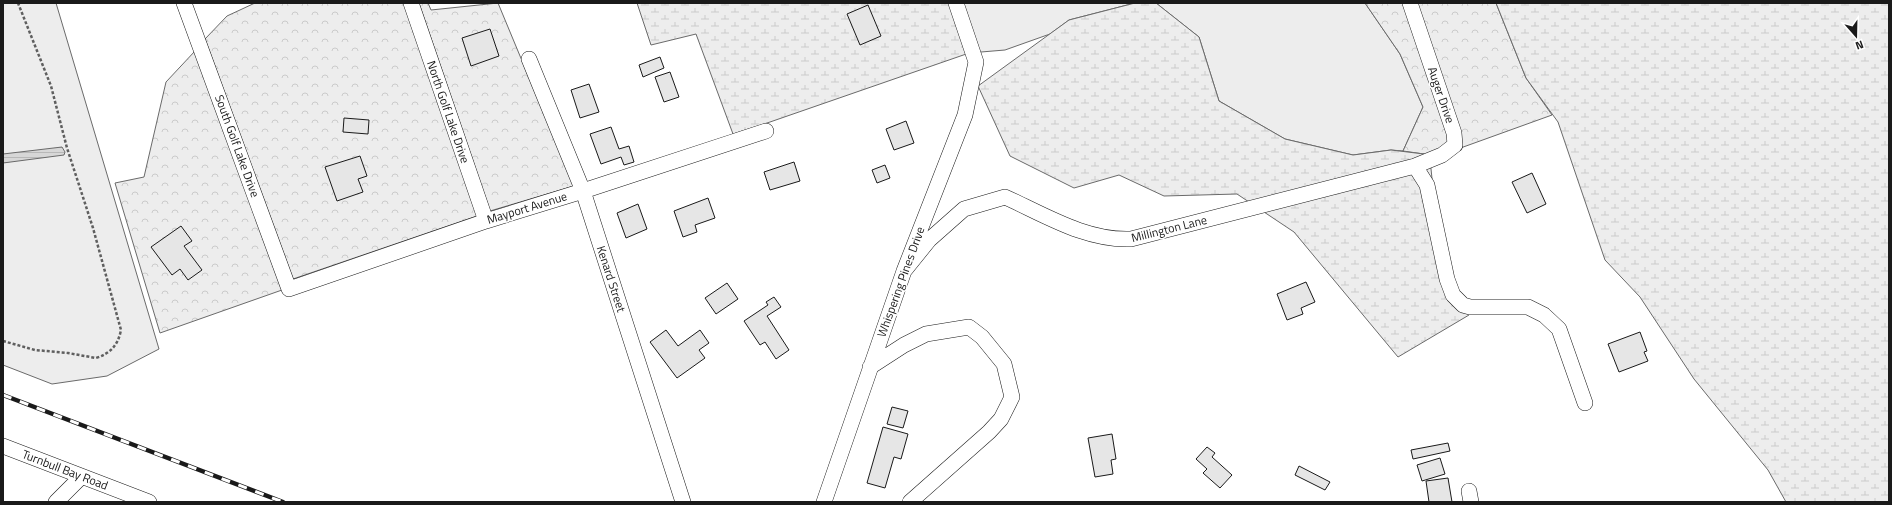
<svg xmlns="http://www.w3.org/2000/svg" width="1892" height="505" viewBox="0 0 1892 505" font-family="'Titillium Web',sans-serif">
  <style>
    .built { fill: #ededed; stroke: #6a6a6a }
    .forest { fill: url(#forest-crowns); stroke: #6a6a6a }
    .wetland { fill: url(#wetland-marsh); stroke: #6a6a6a }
    .water { fill: url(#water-rules); stroke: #6a6a6a }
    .building { fill: #e6e6e6; stroke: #1a1a1a }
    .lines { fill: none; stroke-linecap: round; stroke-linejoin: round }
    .minor-casing { stroke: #1a1a1a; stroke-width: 16 }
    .path { stroke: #5f5f5f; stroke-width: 2.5; stroke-dasharray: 3 2; stroke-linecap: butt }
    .minor { stroke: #fff; stroke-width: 15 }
    .rail-casing { stroke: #1a1a1a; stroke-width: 4.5 }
    .rail { stroke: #fff; stroke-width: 3; stroke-dasharray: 9; stroke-linecap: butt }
    .labels { text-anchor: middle; stroke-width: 3; stroke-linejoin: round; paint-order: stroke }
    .street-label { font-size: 12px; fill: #1a1a1a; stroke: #fff }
  </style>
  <defs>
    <pattern id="forest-crowns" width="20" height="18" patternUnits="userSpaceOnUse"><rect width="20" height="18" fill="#ededed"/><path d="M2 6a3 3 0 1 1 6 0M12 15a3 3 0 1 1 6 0" fill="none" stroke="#cbcbcb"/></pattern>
    <pattern id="wetland-marsh" width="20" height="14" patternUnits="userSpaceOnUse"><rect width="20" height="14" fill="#ededed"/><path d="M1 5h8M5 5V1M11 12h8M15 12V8" fill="none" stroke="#cbcbcb"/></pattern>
    <pattern id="water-rules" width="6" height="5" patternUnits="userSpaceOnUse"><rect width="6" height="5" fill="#d7d7d7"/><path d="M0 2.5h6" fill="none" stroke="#b8b8b8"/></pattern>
  </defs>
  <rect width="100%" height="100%" fill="#fff"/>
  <path class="built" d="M3,3H56L159,349L107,376L52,384L3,365Z
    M955,3H1135L1069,20L1050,34L1005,50L969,53Z
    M1156,3H1365L1400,54L1423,107L1403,151L1391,150L1353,155L1285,139L1219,101L1199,37Z"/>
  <path class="forest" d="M255,3H404L477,216L293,279L205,39L227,16Z
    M419,3H428L431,10L498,3L574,186L490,211Z
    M1365,3H1496L1526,78L1552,115L1430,159L1424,154L1403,151L1423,107L1400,54Z
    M195,51L282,290L160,333L115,183L144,177L166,82Z"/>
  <path class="wetland" d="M637,3H955L972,52L770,122L733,134L696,34L651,45Z
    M1135,3H1156L1199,37L1219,101L1285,139L1353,155L1391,150L1424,154L1430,159L1440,257L1469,315L1398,357L1294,232L1237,194L1164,196L1119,175L1074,188L1010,156L978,86L1069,20Z
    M1496,3H1889V502H1786L1768,470L1694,379L1640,297L1605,260L1558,122L1526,78Z"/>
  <path class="water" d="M62,147L65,152L64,155L3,163V154Z"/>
  <path class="building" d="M868,5L881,36L860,45L847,14Z
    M490,29L499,56L471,66L462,38Z
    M660,57L664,68L643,77L639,65Z
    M670,72L679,97L664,102L655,77Z
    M589,84L599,112L580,118L571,90Z
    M344,118L369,120L368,134L343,132Z
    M906,121L914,143L894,150L886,129Z
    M611,127L619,149L629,146L634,162L624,165L621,157L601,164L590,134Z
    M360,156L367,176L358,179L363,192L337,201L325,167Z
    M794,162L800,181L770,190L764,172Z
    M885,165L890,178L877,183L872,170Z
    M1532,173L1546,204L1527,213L1512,182Z
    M708,198L715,218L695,225L697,232L683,237L674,211Z
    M638,204L647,229L626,238L617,213Z
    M181,226L192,241L184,246L202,270L188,280L180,269L172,275L151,247Z
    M1306,282L1315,302L1301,308L1303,314L1287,320L1277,294Z
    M727,283L738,299L716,314L705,298Z
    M774,297L781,307L767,316L789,350L776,359L765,342L760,345L744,321L768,305L766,302Z
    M666,330L678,346L700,330L709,343L699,350L705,358L677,378L650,342Z
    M1640,332L1647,351L1644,352L1648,361L1619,372L1608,344Z
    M892,407L908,411L903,428L887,424Z
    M883,427L908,434L901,459L894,457L885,488L867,483Z
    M1112,434L1116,459L1111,460L1113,474L1095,477L1088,438Z
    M1448,443L1450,451L1413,459L1411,450Z
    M1207,447L1215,453L1212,457L1232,475L1220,488L1203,473L1207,469L1196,459Z
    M1440,458L1445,474L1422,481L1417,465Z
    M1299,466L1330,482L1325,490L1295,475Z
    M1448,478L1452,502H1429L1426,481Z"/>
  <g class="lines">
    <g class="minor-casing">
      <path id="minor" d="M184,3L289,289L486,221L583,191L766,131
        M411,3L486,221
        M529,59L583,191L683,502
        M1415,166L1427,185L1447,279L1453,295L1463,305L1470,307H1528L1544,315L1559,329L1585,403
        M904,271L929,240L964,209L1005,197C1045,215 1086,241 1131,239L1415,166L1442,155L1455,145L1454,133L1410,3
        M870,367L904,345L926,334L969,327L982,337L1004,364L1012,397L1001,419L989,432L910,502
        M3,446L149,502
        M1469,491L1471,502
        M56,502L81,477
        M824,502L904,271L965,115L976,62L956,3"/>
    </g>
    <path class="path" d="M3,341L35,350L68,353L96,358C111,353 118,345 121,330L93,228L67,148L51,86L18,3"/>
    <use href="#minor" class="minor"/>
    <g class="rail-casing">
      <path id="rail" d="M3,395L283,502"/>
    </g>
    <use href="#rail" class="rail"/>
  </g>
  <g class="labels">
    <g class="street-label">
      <text transform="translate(1441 95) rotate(71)" y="4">Auger Drive</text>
      <text transform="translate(448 112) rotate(71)" y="4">North Golf Lake Drive</text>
      <text transform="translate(237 146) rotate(70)" y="4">South Golf Lake Drive</text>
      <text transform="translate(527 208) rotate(-17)" y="4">Mayport Avenue</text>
      <text transform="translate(1169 229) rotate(-14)" y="4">Millington Lane</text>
      <text transform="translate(611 279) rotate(72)" y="4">Kenard Street</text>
      <text transform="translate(901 282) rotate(-70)" y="4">Whispering Pines Drive</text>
      <text transform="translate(65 470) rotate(21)" y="4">Turnbull Bay Road</text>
    </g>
  </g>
  <rect width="1892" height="505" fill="none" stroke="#1a1a1a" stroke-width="8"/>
  <g transform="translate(1856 36) rotate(160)" stroke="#ffffff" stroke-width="3" paint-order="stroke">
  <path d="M0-3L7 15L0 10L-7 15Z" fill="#1a1a1a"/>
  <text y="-6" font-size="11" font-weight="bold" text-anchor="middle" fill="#1a1a1a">N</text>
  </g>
</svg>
